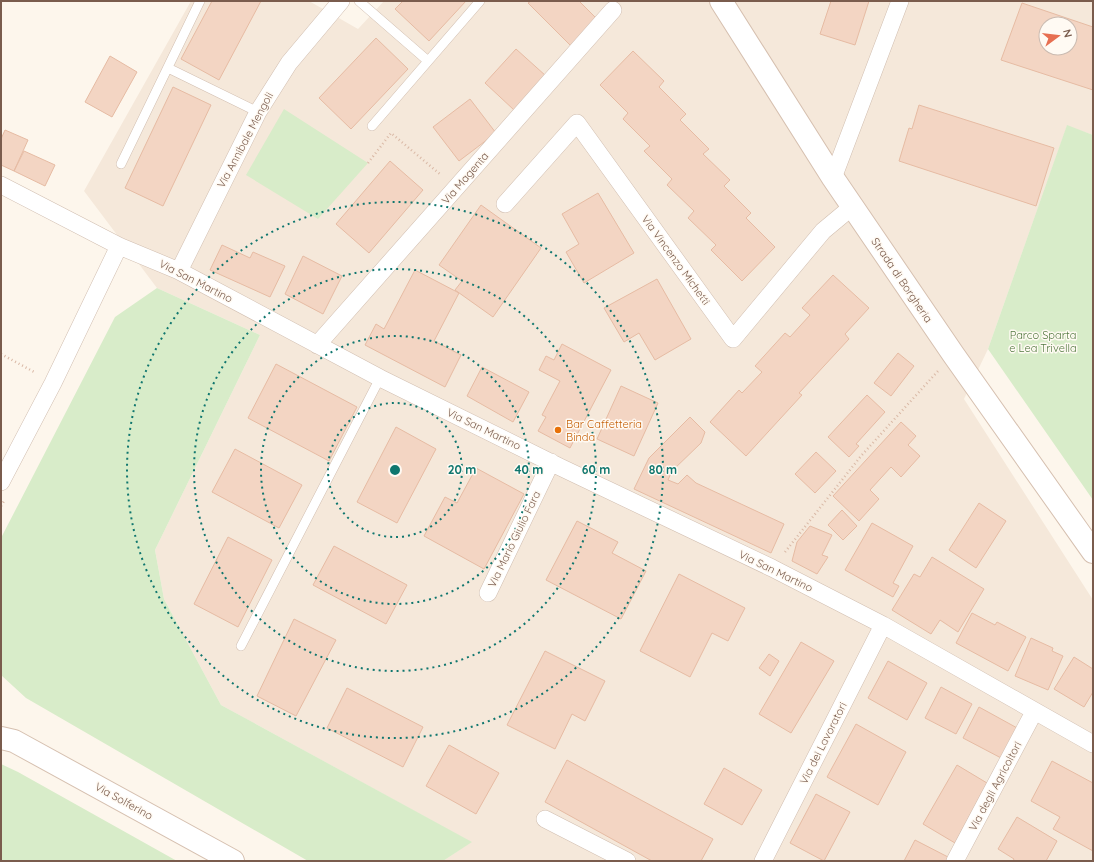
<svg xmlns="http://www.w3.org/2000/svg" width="1094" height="862" viewBox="0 0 1094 862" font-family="Quicksand,sans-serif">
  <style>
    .residential { fill: #f5e8da; fill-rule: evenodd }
    .green { fill: #d8ecc9 }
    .building { fill: #f3d5c3; stroke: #e6bba3; fill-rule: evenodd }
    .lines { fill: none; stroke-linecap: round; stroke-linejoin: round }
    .lane-casing { stroke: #d1beb0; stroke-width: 10 }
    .street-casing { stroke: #d1beb0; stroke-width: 18 }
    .secondary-casing { stroke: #d6c0b0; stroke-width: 24 }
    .path { stroke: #d9b8a5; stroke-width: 2.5; stroke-dasharray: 1 3; stroke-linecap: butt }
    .lane { stroke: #fff; stroke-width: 9 }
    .street { stroke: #fff; stroke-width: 17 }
    .secondary { stroke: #fff; stroke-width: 22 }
    .ring { fill: none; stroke: #0f766e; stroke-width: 2; stroke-dasharray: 2 4 }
    .food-dot { fill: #e8710a; stroke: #fffaf3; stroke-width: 1.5 }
    .labels { text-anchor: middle; stroke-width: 3; stroke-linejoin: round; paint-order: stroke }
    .street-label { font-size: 11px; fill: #7a5c4d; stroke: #fffaf3 }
    .park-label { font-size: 11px; fill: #537a41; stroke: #fffaf3 }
    .food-label { font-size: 11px; fill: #c56008; stroke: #fffaf3; text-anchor: start }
    .centre { fill: #0f766e; stroke: #fffaf3; stroke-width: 2 }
    .ring-label { font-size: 12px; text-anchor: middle; font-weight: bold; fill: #0f766e; stroke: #fffaf3; stroke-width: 3; stroke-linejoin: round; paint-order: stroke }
  </style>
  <rect width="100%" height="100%" fill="#fdf6ec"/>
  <path class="residential" d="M191,1H309L358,29L384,1H1093V135L1067,126L988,349L964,399L1093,600V861H443L471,842L221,705L164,599L155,550L260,335L157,288L84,191ZM1046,24H1070V48H1046Z"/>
  <path class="green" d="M284,109L368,163L318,219L246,175Z
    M1067,125L1093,135V500L988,349Z
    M157,288L260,335L155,550L164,599L221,705L472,842L443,861H308L26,698L1,675V538L115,317Z
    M1,764L18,772L177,861H1Z"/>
  <path class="building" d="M212,1H261L219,80L181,59Z
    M403,1H466L429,41L395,9Z
    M531,1H579L598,20L572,47L528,3Z
    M831,1H869L855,45L820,34Z
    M1022,3L1093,27V90L1001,60ZM1046,24H1070V48H1046Z
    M376,38L408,69L351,129L319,98Z
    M516,49L546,76L514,110L485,83Z
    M633,51L664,81L659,87L686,114L680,120L709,149L703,154L730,180L724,186L751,213L746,218L775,247L742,281L711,250L716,245L688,218L694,211L667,185L672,179L644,151L650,146L623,119L628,113L600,85Z
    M110,56L137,72L112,117L85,102Z
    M173,87L211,105L163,206L125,188Z
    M470,99L496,133L459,161L433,127Z
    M919,105L1054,148L1036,206L899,161L909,128L912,129Z
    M5,130L28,140L14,171L1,165V139Z
    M24,151L55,165L45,186L14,171Z
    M390,161L423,190L369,253L336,224Z
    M598,193L634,253L584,283L566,252L579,244L562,214Z
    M481,205L541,248L493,317L455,290L462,281L439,265Z
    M222,245L250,258L253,252L285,266L270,297L210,270Z
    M303,256L342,276L323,314L285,294Z
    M415,270L459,293L434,341L461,355L445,387L365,345L376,324L384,329Z
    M833,275L869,308L845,334L849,339L799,393L802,395L746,456L710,422L739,390L742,393L762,372L755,366L785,333L790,337L810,315L802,308Z
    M657,279L691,339L655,360L639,333L624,342L604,308Z
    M562,344L611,370L570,448L538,431L546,417L542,415L560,381L539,370L546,356L554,360Z
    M898,353L914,366L891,396L874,383Z
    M276,364L357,407L329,461L248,418Z
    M482,367L529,392L513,422L467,396Z
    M621,386L658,403L634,456L597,439Z
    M867,395L885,412L856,444L859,446L849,457L828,437Z
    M690,417L705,432L701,443L672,471L668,480L678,484L687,475L696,483L784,524L771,553L634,489L649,458Z
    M901,422L916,436L908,445L920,456L901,477L891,467L870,490L879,499L859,521L833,496Z
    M396,427L436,449L397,523L357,502Z
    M235,449L302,485L279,528L212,492Z
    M816,452L836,471L815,493L795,474Z
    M476,468L524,494L484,569L424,536L445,497L457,503Z
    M979,503L1006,521L976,568L949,550Z
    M842,510L857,526L843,540L828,525Z
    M577,521L618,542L612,553L646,571L621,619L546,580Z
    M872,523L913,546L893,583L899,586L893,597L845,570Z
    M810,526L832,535L822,555L828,557L817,574L792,561L797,542Z
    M228,537L272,560L238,627L194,604Z
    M334,546L407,585L386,624L313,585Z
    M932,557L984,589L958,632L940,620L931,634L892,610L914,574L920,577Z
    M679,574L745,608L728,641L712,633L690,677L640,651Z
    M972,613L995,625L997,622L1026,637L1008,671L956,643Z
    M294,619L336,640L296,716L257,696Z
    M1031,638L1053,648L1052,651L1063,656L1048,690L1015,676Z
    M801,642L834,661L791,733L759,714Z
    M545,651L605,681L585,721L572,714L555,749L507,725Z
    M769,654L779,661L770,676L759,668Z
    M1074,657L1093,669V692L1084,707L1054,689Z
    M888,661L927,683L907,720L868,698Z
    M941,687L972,704L956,734L925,718Z
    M347,688L423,727L403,767L327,728Z
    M979,707L1019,729L1003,759L963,738Z
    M856,724L906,752L878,805L827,777Z
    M449,745L499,773L476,814L426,786Z
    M567,760L713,839L701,861H652L545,802Z
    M1052,761L1093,783V851L1053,829L1060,817L1031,801Z
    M957,765L987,783L955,843L923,824Z
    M724,768L762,790L742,825L704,804Z
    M816,794L850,812L824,861L790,843Z
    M1017,817L1057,841L1046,861H1013L1014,859L998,849Z
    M915,840L948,857L946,861H904Z"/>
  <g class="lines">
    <g class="lane-casing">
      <path id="lane" d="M359,1L428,61
        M168,68L258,112
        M372,126L480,1
        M121,164L200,1
        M241,646L380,378"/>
    </g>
    <g class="street-casing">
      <path id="street" d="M833,178L900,1
        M1,185L119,246L179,271L380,378L560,467L772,568L883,625L1093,744
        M505,204L577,123L733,339L823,231L853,206
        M179,271L258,112L289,63L341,1
        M317,345L613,10
        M1,482L53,383L119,246
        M488,593L551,462
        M545,819L627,861
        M763,861L883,625
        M955,861L1034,712"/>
    </g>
    <g class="secondary-casing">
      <path id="secondary" d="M721,1L833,178L953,354L1093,552
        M1,738L14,741L233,861"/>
    </g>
    <path class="path" d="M368,163L391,133L441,175
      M1,354L36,373
      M1,506L4,501
      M785,552L861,456L938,371"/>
    <use href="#lane" class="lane"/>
    <use href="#street" class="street"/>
    <use href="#secondary" class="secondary"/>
  </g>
  <g class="ring">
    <circle cx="395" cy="470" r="67"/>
    <circle cx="395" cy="470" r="134"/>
    <circle cx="395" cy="470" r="201"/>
    <circle cx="395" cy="470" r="268"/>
  </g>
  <circle class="food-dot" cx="558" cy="430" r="4"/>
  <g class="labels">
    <g class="street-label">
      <text transform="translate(245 140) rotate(-62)" y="4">Via Annibale Mengoli</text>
      <text transform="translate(465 178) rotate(-49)" y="4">Via Magenta</text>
      <text transform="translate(676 260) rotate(54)" y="4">Via Vincenzo Michetti</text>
      <text transform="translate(902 280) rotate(56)" y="4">Strada di Borgheria</text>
      <text transform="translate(196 281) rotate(27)" y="4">Via San Martino</text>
      <text transform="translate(484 429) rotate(26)" y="4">Via San Martino</text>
      <text transform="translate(514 539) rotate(-64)" y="4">Via Mario Giulio Fara</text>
      <text transform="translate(776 571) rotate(26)" y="4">Via San Martino</text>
      <text transform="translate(823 743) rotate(-63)" y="4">Via dei Lavoratori</text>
      <text transform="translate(995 786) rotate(-62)" y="4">Via degli Agricoltori</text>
      <text transform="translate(124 801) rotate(29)" y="4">Via Solferino</text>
    </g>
    <g class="park-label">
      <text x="1043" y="339">Parco Sparta<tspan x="1043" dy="13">e Lea Trivella</tspan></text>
    </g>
    <g class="food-label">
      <text x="566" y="428">Bar Caffetteria<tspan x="566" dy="13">Binda</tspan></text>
    </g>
  </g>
  <circle cx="395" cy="470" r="6" class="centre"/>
  <g class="ring-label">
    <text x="462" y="474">20 m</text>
    <text x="529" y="474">40 m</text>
    <text x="596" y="474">60 m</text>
    <text x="663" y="474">80 m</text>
  </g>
  <rect width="1094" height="862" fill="none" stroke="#7a5c4d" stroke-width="4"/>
  <g transform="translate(1058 36) rotate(75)"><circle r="19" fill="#fffaf3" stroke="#cabbb1"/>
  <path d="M0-3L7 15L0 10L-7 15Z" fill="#e76f51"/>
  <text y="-6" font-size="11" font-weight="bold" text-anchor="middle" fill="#7a5c4d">N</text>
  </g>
</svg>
